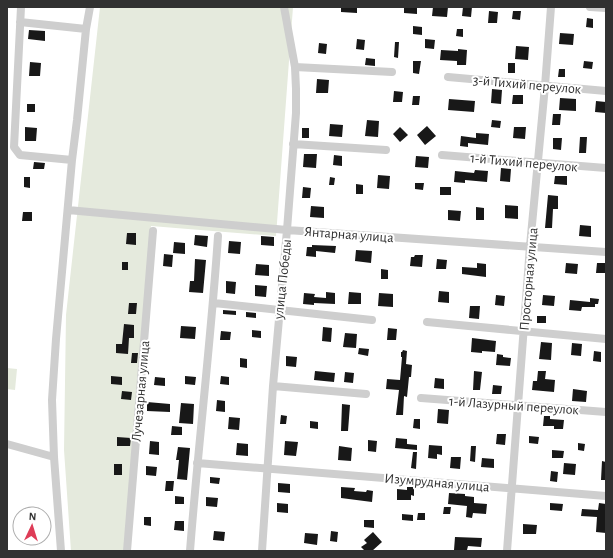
<svg xmlns="http://www.w3.org/2000/svg" width="613" height="558" viewBox="0 0 613 558" font-family="'Alegreya Sans',sans-serif">
  <style>
    .green { fill: #e5eadd }
    .building { fill: #181818 }
    .lines { fill: none; stroke-linecap: round; stroke-linejoin: round }
    .minor { stroke: #cecece; stroke-width: 8 }
    .labels { text-anchor: middle; stroke-width: 4; stroke-linejoin: round; paint-order: stroke }
    .street-label { font-size: 14px; fill: #313131; stroke: #fff }
  </style>
  <rect width="100%" height="100%" fill="#fff"/>
  <path class="green" d="M100,7H293L276,236L151,226L127,551H71L64,450L66,315Z
    M7,368L17,369L15,390L7,389Z"/>
  <path class="building" d="M341,7H357V13L341,12Z
    M404,7H417V14L404,13Z
    M433,7H448L447,17L432,16Z
    M463,7H472L471,17L462,16Z
    M489,11L498,12L497,23H488Z
    M513,11H521L520,20L512,19Z
    M587,18L593,19V28L586,27Z
    M413,26L422,27V35L413,34Z
    M457,29H463V37L456,36Z
    M29,30L45,31V41L28,39Z
    M560,33L574,34L573,45L559,44Z
    M357,39L365,40L364,50L356,49Z
    M425,39L435,40L434,49L425,48Z
    M395,42H399L398,58L394,57Z
    M319,43L327,44L326,54L318,53Z
    M516,46L529,47L528,60L515,59Z
    M458,49L467,50L466,65H457V61L440,60L441,50L458,51Z
    M366,58L375,59V66L365,65Z
    M413,61H421L419,74L413,73Z
    M584,61L593,62L592,69L583,68Z
    M30,62L41,63L40,76H29Z
    M508,63H515V73H508Z
    M559,69H565V77H558Z
    M317,79L329,80L328,93H316Z
    M492,89L502,90L501,104L491,103Z
    M394,91L403,92L402,102H393Z
    M513,95H523V104H512Z
    M413,96H420L419,105H412Z
    M560,98L576,99V111L559,110Z
    M449,99L475,101L474,112L448,110Z
    M596,101L606,102V113L595,112Z
    M27,104H35V112H27Z
    M553,114H561L560,125H552Z
    M367,120L379,121L378,137L365,136Z
    M492,120L501,121L500,128L491,127Z
    M330,124L343,125L342,137L329,136Z
    M427,126L436,136L425,145L417,135Z
    M25,127L37,128L36,141H25Z
    M400,127L408,135L400,142L393,134Z
    M514,127H526L525,139L513,138Z
    M302,128H309V138H302Z
    M476,133L489,134L488,145L468,143V147L460,146L461,136L476,138Z
    M580,137H587L586,153H579Z
    M553,138H562L561,150L553,149Z
    M304,154H317L316,168L303,167Z
    M334,155L342,156V166L333,165Z
    M416,156L429,157L428,168L415,167Z
    M34,162L45,163L44,169H33Z
    M501,168L511,169L510,182L500,181Z
    M475,170L488,171L487,182L465,180V183L454,182L455,171L474,173Z
    M378,175L390,176L389,189L377,188Z
    M555,176H567V185L554,184Z
    M24,177H30V188L24,187Z
    M330,177L335,178L334,185H329Z
    M415,183H424L423,190L415,189Z
    M356,184L363,185V194H356Z
    M303,187L311,188L310,198H302Z
    M440,187H451V195H440Z
    M548,195L558,196V209H553L552,228H545Z
    M505,205L518,206V219L505,218Z
    M311,206L324,207V218L310,217Z
    M476,207L484,208V220H476Z
    M448,210L461,211L460,221L448,220Z
    M23,212H32V221H22Z
    M580,225L591,226V237L579,236Z
    M127,233H136V245L126,244Z
    M195,235L208,236L207,247L194,245Z
    M261,236L274,237V246L261,245Z
    M229,241L241,242L240,254L228,253Z
    M174,242L185,243V254L173,253Z
    M312,245L336,246L335,253L316,251V257L306,256L307,247H312Z
    M356,250L372,251L371,263L355,261Z
    M164,254L173,255L172,267L163,266Z
    M415,255H423L422,267L410,266L411,257H414Z
    M195,259L206,260L203,293L189,292L190,281H194Z
    M437,259L447,260L446,269H436Z
    M122,262H128V270H122Z
    M477,263L486,264V277L462,274V267L477,268Z
    M566,263L578,264L577,274L565,273Z
    M597,263H606V273H596Z
    M256,264L269,265V276L255,275Z
    M381,269L388,270V279H381Z
    M226,281L236,282L235,294L226,293Z
    M255,285L267,286L266,297L255,296Z
    M439,291L449,292V303L438,302Z
    M326,292L335,293V304L314,303V305L303,304L304,293L315,294L314,297L326,298Z
    M349,292L361,293V304H348Z
    M379,293L393,294V307L378,306Z
    M496,295L505,296L504,306L495,305Z
    M543,295L555,296L554,306L542,305Z
    M590,298L599,299L598,304H595V307H582L581,311L569,310L570,300L590,302Z
    M129,303H137L136,314H128Z
    M470,306H480L479,319L469,318Z
    M223,310L236,311V315L223,314Z
    M246,312L256,313V318L246,317Z
    M537,316H546V323H537Z
    M124,324L134,325V338H129L128,354L116,353V344H122Z
    M181,326L196,327L195,339L180,338Z
    M323,327L332,328L331,342L322,341Z
    M388,328L397,329L396,340H387Z
    M252,330L261,331V338L252,337Z
    M221,331L231,332L230,340H220Z
    M345,333L357,334L356,348L343,347Z
    M472,338L496,341L495,352L482,351V353L471,352Z
    M541,342L552,343L551,360L539,359Z
    M572,343L582,344L581,356L571,355Z
    M359,348L369,349L368,356L358,354Z
    M403,350L407,351L406,364L412,365L411,377H409L407,397L404,396L403,415H396L399,390L386,389L387,379L400,380L402,357H401V352H402Z
    M594,351L601,352V362L593,361Z
    M132,353H138L137,363H131Z
    M497,354L503,355V357L511,358L510,366L496,365Z
    M286,356L297,357L296,367L286,366Z
    M240,358L247,359V368L240,367Z
    M315,371L335,373L334,382L314,380Z
    M474,371L482,372L480,390H473Z
    M538,371H546L545,379L555,380L554,392L532,390L533,381H537Z
    M345,372L354,373L353,383L344,382Z
    M111,376L122,377V385L111,384Z
    M185,376L196,377L195,385L185,384Z
    M221,376L229,377V385L220,384Z
    M155,377L165,378V386L154,385Z
    M435,378L444,379V389L434,388Z
    M493,385L502,386L501,394H492Z
    M573,389L587,391L586,402L572,401Z
    M122,391L132,392L131,400L121,399Z
    M217,400L225,401V412L216,411Z
    M147,402L170,404V412L147,411Z
    M181,403L194,404L193,424L179,423Z
    M342,404L350,405L348,431H341Z
    M438,409L449,410L448,424L437,423Z
    M281,415L287,416L286,424H280Z
    M544,416H550V419L564,420L563,429H554V426H543Z
    M229,417L240,418L239,430L228,429Z
    M414,419H420V429L413,428Z
    M310,421L318,422V429L310,428Z
    M172,426L182,427V435H171Z
    M497,434H506L505,445L496,444Z
    M529,436L539,437L538,444L529,443Z
    M117,437L131,438L130,446H117Z
    M396,438L407,439V444L417,445V450L395,448Z
    M368,440L377,441L376,452L368,451Z
    M150,441L159,442V455L149,454Z
    M285,441L298,442L296,456L284,455Z
    M237,443L248,444V456L236,455Z
    M578,443L585,444L584,451L578,450Z
    M429,445L442,446V455L437,454V459L428,458Z
    M339,446L352,448L351,461L338,460Z
    M471,446H476L475,462L470,461Z
    M178,447L190,448L187,480L177,479L179,460H176Z
    M552,450L564,451L563,458H552Z
    M413,452H417L416,469L411,468Z
    M451,457H461L460,469L450,468Z
    M482,458L494,459V468L481,467Z
    M602,461L606,462V480H601Z
    M564,463L576,464L575,475L563,474Z
    M114,464H122V475H114Z
    M146,466L157,467L156,476L146,475Z
    M551,471L558,472L557,482L550,481Z
    M210,477L220,478L219,484L210,483Z
    M166,481H174L173,491H165Z
    M278,483L290,484V493L278,492Z
    M341,487L355,488L354,491L366,492L367,490L373,491L372,502L341,498Z
    M407,487H414V496L411,495V500H397V489L407,490Z
    M449,493L465,494V496L474,497V503L487,504L486,514L473,513L472,518L466,517L467,506L448,504Z
    M175,496L184,497V504H175Z
    M206,497L218,498L217,507L206,506Z
    M277,503L288,504V513L277,512Z
    M550,503L563,504L562,511L550,510Z
    M599,503L606,504V533L596,532L597,517L581,516L582,509L598,510Z
    M444,507H451L450,514H443Z
    M418,513H425V520H417Z
    M402,514L413,515V521L402,520Z
    M144,517H151V526L144,525Z
    M364,520H374V528L364,527Z
    M175,521H184V531L174,530Z
    M523,524L537,525L536,534H523Z
    M214,531L225,532L224,541L213,540Z
    M331,531L338,532L337,542L330,541Z
    M373,532L382,542L372,551H365L361,547L367,543L364,540Z
    M305,533L318,534L317,545L304,543Z
    M455,537L482,538L481,547L468,546L467,550H454Z"/>
  <g class="lines">
    <path class="minor" d="M21,7L14,147L20,155L72,160
      M590,7L606,8
      M20,22L86,29
      M295,67L392,72
      M448,77L606,91
      M293,144L386,150
      M442,155L606,168
      M68,210L287,230L606,252
      M214,303L372,320
      M427,322L606,339
      M273,386L366,394
      M421,398L606,412
      M7,444L54,457
      M197,463L606,496
      M61,551L54,457L52,400L56,339L72,160L77,120L86,29L90,7
      M127,551L153,231
      M190,551C198,446 211,341 218,236
      M262,551L273,386L287,230L296,113V89L295,67L284,7
      M507,551L530,246L545,86L551,7"/>
  </g>
  <g class="labels">
    <g class="street-label">
      <text transform="translate(527 84) rotate(5)" y="5">3-й Тихий переулок</text>
      <text transform="translate(524 162) rotate(5)" y="5">1-й Тихий переулок</text>
      <text transform="translate(349 234) rotate(4)" y="5">Янтарная улица</text>
      <text transform="translate(282 279) rotate(-84)" y="5">улица Победы</text>
      <text transform="translate(528 279) rotate(-85)" y="5">Просторная улица</text>
      <text transform="translate(140 391) rotate(-85)" y="5">Лучезарная улица</text>
      <text transform="translate(514 405) rotate(4)" y="5">1-й Лазурный переулок</text>
      <text transform="translate(437 482) rotate(5)" y="5">Изумрудная улица</text>
    </g>
  </g>
  <rect width="613" height="558" fill="none" stroke="#313131" stroke-width="16"/>
  <g transform="translate(32 526) rotate(4)"><circle r="19" fill="#ffffff" stroke="#adadad"/>
  <path d="M0-3L7 15L0 10L-7 15Z" fill="#de3c57"/>
  <text y="-6" font-size="11" font-weight="bold" text-anchor="middle" fill="#313131">N</text>
  </g>
</svg>
